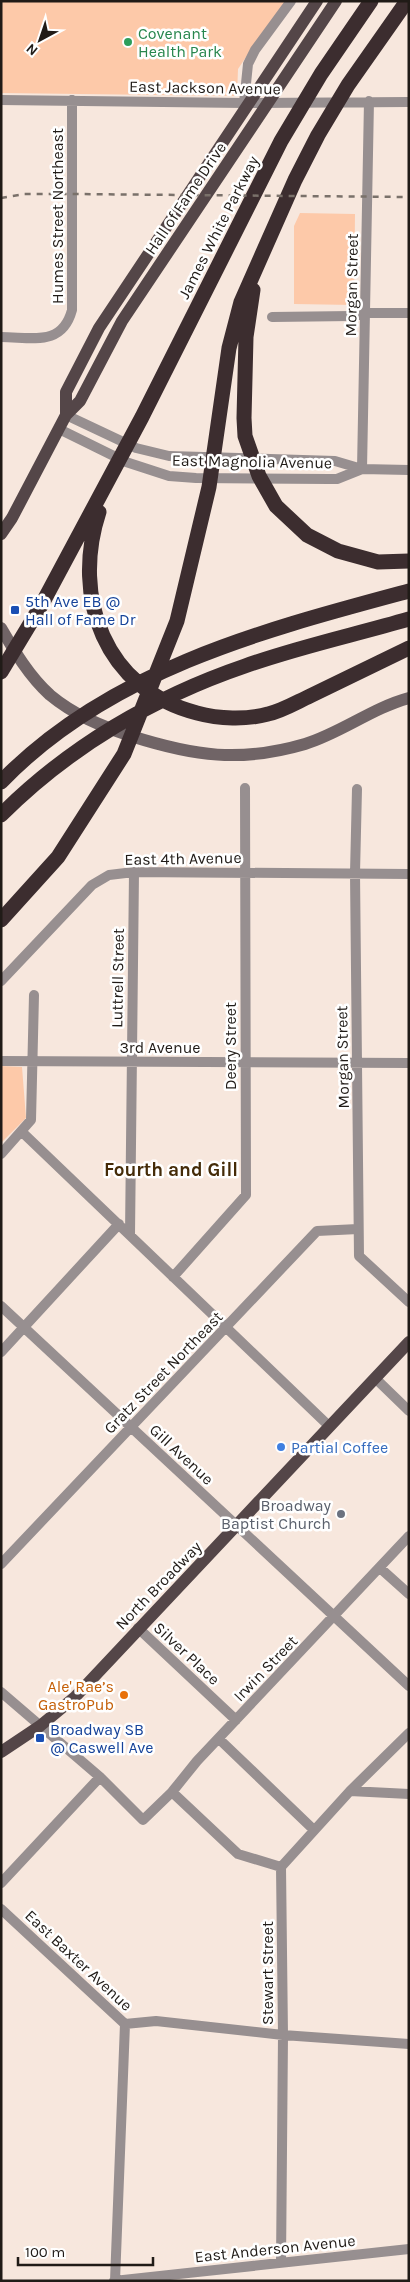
<svg xmlns="http://www.w3.org/2000/svg" width="410" height="2282" viewBox="0 0 410 2282" font-family="Karla,sans-serif">
  <style>
    .green { fill: #fdc9a9 }
    .lines { fill: none; stroke-linecap: round; stroke-linejoin: round }
    .street { stroke: #978f90; stroke-width: 10 }
    .secondary { stroke: #706466; stroke-width: 12 }
    .primary { stroke: #544648; stroke-width: 12 }
    .highway { stroke: #3c2d2f; stroke-width: 15 }
    .rail { stroke: #7a716a; stroke-width: 2.5; stroke-dasharray: 6 6; stroke-linecap: butt }
    .leisure-dot { fill: #2e9e5b; stroke: #fff; stroke-width: 2 }
    .transit-dot { fill: #1a4fb4; stroke: #fff; stroke-width: 2 }
    .shop-dot { fill: #3f7fe0; stroke: #fff; stroke-width: 2 }
    .worship-dot { fill: #6b7280; stroke: #fff; stroke-width: 2 }
    .food-dot { fill: #e8710a; stroke: #fff; stroke-width: 2 }
    .labels { text-anchor: middle; stroke-width: 5; stroke-linejoin: round; paint-order: stroke }
    .leisure-label { font-size: 16px; fill: #27864d; stroke: #fff; text-anchor: start }
    .street-label { font-size: 16px; fill: #201b17; stroke: #fff }
    .transit-label { font-size: 16px; fill: #164399; stroke: #fff; text-anchor: start }
    .shop-label { font-size: 16px; fill: #366cbe; stroke: #fff; text-anchor: start }
    .worship-label { font-size: 16px; fill: #5b616d; stroke: #fff; text-anchor: end }
    .food-label { font-size: 16px; fill: #c56008; stroke: #fff; text-anchor: end }
    .quarter-label { font-size: 19px; font-weight: bold; fill: #442b08; stroke: #fff }
  </style>
  <rect width="100%" height="100%" fill="#f7e7dd"/>
  <path class="green" d="M1,1H286L264,30L238,69L237,96L1,93Z
    M300,213L355,214L354,305L294,304V226Z
    M1,1066L22,1067L26,1118L1,1143Z"/>
  <g class="lines">
    <path class="street" d="M1,100L244,103L409,102
      M244,103L248,64L255,50L291,1
      M272,317L352,316L365,313H409
      M1,337C32,337 62,347 72,310V100
      M66,415L136,448L169,456L335,461L362,469L409,470
      M59,429L126,462L169,476L196,478L329,479H337L362,469
      M362,469L369,101
      M357,789L355,873L359,1256L409,1302
      M1,981L92,885L109,875L134,872L409,874
      M1,1061L409,1063
      M22,1132L329,1426
      M1,1154L31,1120L34,995
      M130,1235L134,872
      M173,1277L246,1195L245,788
      M1,1306L409,1686
      M1,1352L119,1224
      M375,1378L409,1411
      M1,1564L317,1231L358,1229
      M380,1568L409,1594
      M138,1628L236,1720
      M1,1692L100,1777L143,1820L172,1792L197,1761L409,1536
      M219,1739L314,1830
      M350,1791L409,1794
      M172,1792L238,1854L281,1867
      M1,1883L100,1777
      M1,1909L125,2024L156,2021L283,2035L409,2044
      M281,2263L283,2035L281,1867L350,1791L409,1733
      M114,2281L409,2249
      M115,2281L125,2024"/>
    <path class="secondary" d="M1,628C15,652 29,676 50,695C74,715 101,726 131,736C194,756 240,763 305,744C341,733 372,708 409,698"/>
    <path class="primary" d="M66,415V392L99,328L317,1
      M1,534L12,518L66,415L80,401L122,321L336,1
      M1,1752L40,1726L75,1697L409,1342"/>
    <path class="highway" d="M253,290L246,337L244,418L245,436L259,476L276,506L307,535L338,551L378,562L409,561
      M99,512C71,597 105,690 197,713C219,719 246,720 268,714C282,711 297,702 310,696C343,680 376,664 409,648
      M1,672L42,604L142,417L281,141L321,74L371,1
      M1,782C109,670 264,630 409,591
      M1,815C69,747 154,697 245,666C298,647 354,635 409,619
      M1,920L58,857L124,754L177,621L209,487L229,348L241,302L295,180L318,135L348,85L407,1"/>
    <path class="rail" d="M1,198L24,194H72L409,197"/>
  </g>
  <circle class="leisure-dot" cx="128" cy="42" r="5"/>
  <g class="transit-dot">
    <rect x="10" y="605" width="10" height="10" rx="2.5"/>
    <rect x="35" y="1733" width="10" height="10" rx="2.5"/>
  </g>
  <circle class="shop-dot" cx="281" cy="1447" r="5"/>
  <circle class="worship-dot" cx="341" cy="1514" r="5"/>
  <circle class="food-dot" cx="124" cy="1695" r="5"/>
  <g class="labels">
    <g class="leisure-label">
      <text x="138" y="39">Covenant<tspan x="138" dy="18">Health Park</tspan></text>
    </g>
    <g class="street-label">
      <text transform="translate(205 87) rotate(1)" y="6">East Jackson Avenue</text>
      <text transform="translate(185 198) rotate(-56)" y="6">Hall of Fame Drive</text>
      <text transform="translate(57 216) rotate(-90)" y="6">Humes Street Northeast</text>
      <text transform="translate(218 227) rotate(-63)" y="6">James White Parkway</text>
      <text transform="translate(351 285) rotate(-89)" y="6">Morgan Street</text>
      <text transform="translate(252 461) rotate(1)" y="6">East Magnolia Avenue</text>
      <text transform="translate(183 858) rotate(-1)" y="6">East 4th Avenue</text>
      <text transform="translate(117 978) rotate(-89)" y="6">Luttrell Street</text>
      <text transform="translate(230 1046) rotate(-90)" y="6">Deery Street</text>
      <text x="160" y="1053">3rd Avenue</text>
      <text transform="translate(342 1057) rotate(-91)" y="6">Morgan Street</text>
      <text transform="translate(163 1372) rotate(-46)" y="6">Gratz Street Northeast</text>
      <text transform="translate(182 1454) rotate(43)" y="6">Gill Avenue</text>
      <text transform="translate(158 1585) rotate(-46)" y="6">North Broadway</text>
      <text transform="translate(187 1653) rotate(43)" y="6">Silver Place</text>
      <text transform="translate(265 1668) rotate(-46)" y="6">Irwin Street</text>
      <text transform="translate(79 1960) rotate(43)" y="6">East Baxter Avenue</text>
      <text transform="translate(267 1973) rotate(-90)" y="6">Stewart Street</text>
      <text transform="translate(275 2248) rotate(-6)" y="6">East Anderson Avenue</text>
    </g>
    <g class="transit-label">
      <text x="25" y="607">5th Ave EB @<tspan x="25" dy="18">Hall of Fame Dr</tspan></text>
      <text x="50" y="1735">Broadway SB<tspan x="50" dy="18">@ Caswell Ave</tspan></text>
    </g>
    <g class="shop-label">
      <text x="291" y="1453">Partial Coffee</text>
    </g>
    <g class="worship-label">
      <text x="331" y="1511">Broadway<tspan x="331" dy="18">Baptist Church</tspan></text>
    </g>
    <g class="food-label">
      <text x="114" y="1692">Ale' Rae’s<tspan x="114" dy="18">GastroPub</tspan></text>
    </g>
    <g class="quarter-label">
      <text x="171" y="1176">Fourth and Gill</text>
    </g>
  </g>
  <rect width="410" height="2282" fill="none" stroke="#201b17" stroke-width="5"/>
  <g transform="translate(40 40) rotate(220)" stroke="#ffffff" stroke-width="4" paint-order="stroke">
  <path d="M0-4L9 19L0 12L-9 19Z" fill="#201b17"/>
  <text y="-8" font-size="14" font-weight="bold" text-anchor="middle" fill="#201b17">N</text>
  </g>
  <path d="M18 2257v8h135v-8" fill="none" stroke="#201b17" stroke-width="2.5"/>
  <text x="25" y="2257" font-size="15" fill="#201b17" stroke="#ffffff" stroke-width="4" paint-order="stroke">100 m</text>
</svg>
